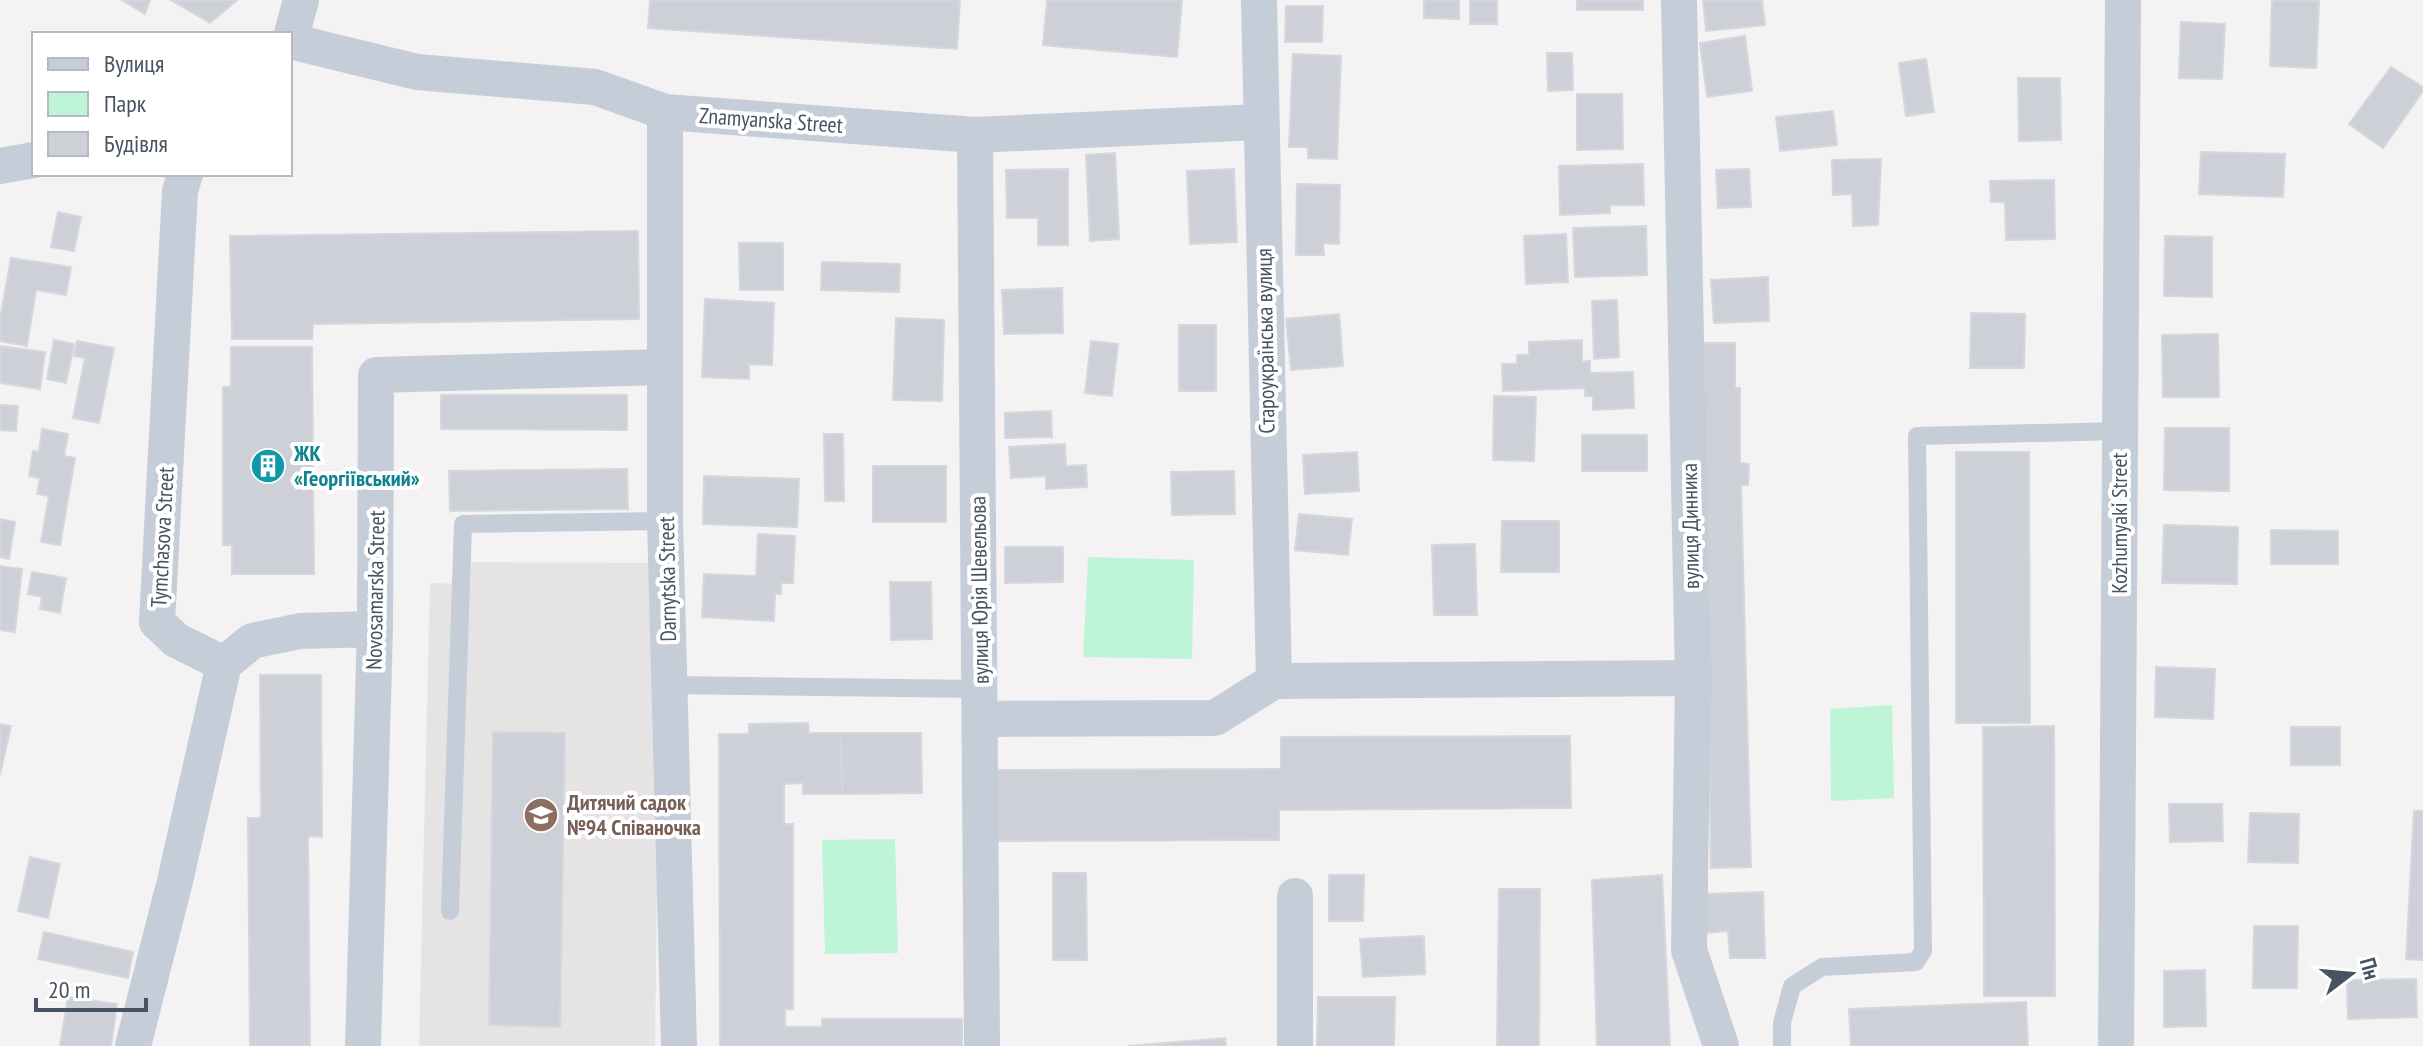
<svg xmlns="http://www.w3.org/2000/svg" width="2423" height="1046" viewBox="0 0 2423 1046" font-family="'PT Sans Narrow',sans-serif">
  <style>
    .education { fill: #e6e3e4 }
    .green { fill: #bef5d7 }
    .building { fill: #ced0d8; stroke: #d6d7de; stroke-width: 2 }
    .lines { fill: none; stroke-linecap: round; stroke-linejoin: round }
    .service { stroke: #c5cdd8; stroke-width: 18 }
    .minor { stroke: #c5cdd8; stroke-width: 36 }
    .labels { text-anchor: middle; stroke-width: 8; stroke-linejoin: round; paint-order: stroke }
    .street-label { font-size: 22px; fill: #475362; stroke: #fff }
    .culture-label { font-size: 22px; font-weight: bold; fill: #0d838f; stroke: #fff; text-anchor: start }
    .education-label { font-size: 22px; font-weight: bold; fill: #785e54; stroke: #fff; text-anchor: start }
  </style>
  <rect width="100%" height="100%" fill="#f4f2f2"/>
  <path class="education" d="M471,562L661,563L655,1046H419L430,583L470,584Z"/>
  <path class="green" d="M1088,557L1194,560L1192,659L1083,657Z
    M1892,705L1894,798L1831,801L1830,709Z
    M895,839L898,953L825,954L822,840Z"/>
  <path class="building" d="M122,0H150L145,14Z
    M171,0H237L210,23Z
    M650,0H960L957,49L648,28Z
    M1047,0H1182L1177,57L1043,45Z
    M1424,0H1459V19L1424,18Z
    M1470,0H1497V24H1470Z
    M1577,0H1643V10H1577Z
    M1703,0H1762L1765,25L1706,31Z
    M2272,0L2319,1L2316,68L2270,66Z
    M1286,6H1323L1322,42H1285Z
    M2181,22L2225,24L2222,79L2179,78Z
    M1745,36L1752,91L1707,97L1700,43Z
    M1547,53H1572L1573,90L1548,91Z
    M1293,54L1341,56L1337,159L1308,158V147H1289Z
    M1926,59L1934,112L1906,116L1899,63Z
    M2391,67L2423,87V91L2383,148L2349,124Z
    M2018,78H2060L2061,140L2019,141Z
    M1577,94H1622L1623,149L1577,150Z
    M1833,111L1837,145L1780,151L1776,117Z
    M2201,152L2285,154L2283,197L2199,194Z
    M1115,153L1119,239L1090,241L1086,155Z
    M1881,159L1878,225L1853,226L1852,194L1833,195L1832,160Z
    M1643,164L1644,205H1610V213L1560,215L1559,166Z
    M1068,169V245H1038V218H1007L1006,170Z
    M1234,169L1237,242L1190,244L1187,171Z
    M1749,169L1751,207L1718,208L1716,170Z
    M2054,180L2055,239L2006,240L2005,202H1991L1990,181Z
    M1297,184L1340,185L1339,244L1323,243L1324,255H1296Z
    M58,212L81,217L74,251L51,247Z
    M1646,226L1647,275L1575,277L1573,228Z
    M638,231L639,319L313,324L312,339H232L230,236Z
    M1566,234L1568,282L1526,284L1524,236Z
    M2165,236L2212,237V297L2164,296Z
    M739,243H783V290H740Z
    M11,258L71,267L66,295L36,290L27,346L0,341V319Z
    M822,262L900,264L899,292L821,290Z
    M1768,277L1769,321L1714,323L1711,280Z
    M1062,288L1063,333L1004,334L1002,290Z
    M705,299L774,303L772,365L749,364V379L702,377Z
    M1617,300L1619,357L1594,359L1592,301Z
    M1971,313L2025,314L2024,368H1970Z
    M1339,314L1343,366L1291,370L1286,319Z
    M896,318L944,320L942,401L893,400Z
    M1179,325H1216V391H1179Z
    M2218,334L2219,397H2163L2162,335Z
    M54,340L74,344L66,383L47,379Z
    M1582,340V362L1590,361V373L1633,372L1634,408L1593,410V396H1585V388L1503,391L1502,364H1517V355H1529V342Z
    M77,341L114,348L99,423L73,418L85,358L74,356Z
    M1091,341L1118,344L1112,396L1085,393Z
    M1703,343H1735V388H1740V463L1749,464L1748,485H1741L1751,867L1711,868Z
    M0,346L45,352L40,389L0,383Z
    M231,347H312L314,574H232V545H223V387H231Z
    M441,395H627V430L441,429Z
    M1494,396L1536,397L1534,461L1493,460Z
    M0,405L18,406L16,431L0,430Z
    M1051,411L1052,437L1005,438V413Z
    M2165,428H2229V491L2164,490Z
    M42,429L68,434L64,456L75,458L60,545L41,542L49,496L37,494L40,478L29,476L33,451L39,452Z
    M824,434H843L844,501H825Z
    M1582,435H1647V471H1582Z
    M1065,444L1066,466L1086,465L1087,487L1046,489V476L1011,478L1009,447Z
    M1357,452L1359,491L1305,494L1303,455Z
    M1956,452H2029L2030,723H1956Z
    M873,466H946V522H873Z
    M627,469L628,509L450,511L449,471Z
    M1234,471L1235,514L1172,515L1171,472Z
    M704,476L799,479L797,527L703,524Z
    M1299,514L1352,519L1348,555L1295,550Z
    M0,519L15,522L9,559L0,557Z
    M1502,521H1559V572H1501Z
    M2164,525L2238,527L2237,584L2162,583Z
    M2271,530L2338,531V564H2271Z
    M758,534L795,536L793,583H781V594H775L774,621L702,617L704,574L756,576Z
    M1475,544L1477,615H1434L1432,545Z
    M1005,547H1063V582L1005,583Z
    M0,566L22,569L15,632L0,630Z
    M32,572L66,578L60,613L40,609L42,597L28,594Z
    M890,582H931L932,639L891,640Z
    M2156,667L2215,669L2213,719L2155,717Z
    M260,675H321L322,837L308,836L310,1046H250L248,818H261Z
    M808,723L809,733H841L842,794H803V783L784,784V824H793V1009H785V1027H822V1019H962V1046H720L719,734H749V724Z
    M0,724L11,726L0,775Z
    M2054,726L2055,996H1984L1983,727Z
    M2291,727H2340V765H2291Z
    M493,732L565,733L560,1027L489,1025Z
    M841,733H921L922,793L842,794Z
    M1570,736L1571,808L1279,810V840L993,841V770L1281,769V737Z
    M2169,804H2222L2223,841L2170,842Z
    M2414,811H2423V960L2406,959Z
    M2250,813L2299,814L2298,863L2248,862Z
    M30,857L60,864L48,918L18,911Z
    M1053,873H1086L1087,960H1053Z
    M1329,875H1364L1363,921H1329Z
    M1662,875L1670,1046H1597L1592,880Z
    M1499,889H1540L1539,1046H1497Z
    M1763,892L1765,958H1730L1728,931L1706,933V894Z
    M2254,926H2298L2297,988H2253Z
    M44,932L133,952L128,978L38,959Z
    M1424,936L1425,974L1363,977L1360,939Z
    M2205,970L2206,1026L2164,1027V971Z
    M2416,979L2417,1017L2348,1019L2347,980Z
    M68,997L117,1004L111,1046H60Z
    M1318,997H1395L1394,1046H1317Z
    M2026,1002L2028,1046H1851L1849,1009Z
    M1225,1038L1226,1046H1128Z"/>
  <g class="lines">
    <path class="service" d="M670,685L980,689
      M450,911L463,524L665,521
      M1782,1046V1023L1792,986L1822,967L1916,962L1923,951L1917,436L2120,431"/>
    <path class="minor" d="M1259,0L1274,681
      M1679,0L1693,678L1689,950L1721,1046
      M290,41L417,72L595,87L665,112L975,135L1259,122
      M290,41L301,0
      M665,112V521L679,1046
      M975,135L982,1046
      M0,166L34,160
      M224,664L252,641L300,631L375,629
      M980,719L1215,718L1274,681L1693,678
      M133,1046L175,881L224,664L176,640L157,622L180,191L185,174
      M363,1046L375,629L376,375L664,367
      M1295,1046V896
      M2116,1046L2123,0"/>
  </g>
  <defs>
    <g id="building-disc" transform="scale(1.8)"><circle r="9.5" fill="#0f9aa8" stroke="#fff"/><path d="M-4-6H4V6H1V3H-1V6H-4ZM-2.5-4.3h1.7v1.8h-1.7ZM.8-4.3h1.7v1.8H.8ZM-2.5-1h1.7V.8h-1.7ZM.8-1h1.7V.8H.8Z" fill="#fff"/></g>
    <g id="school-disc" transform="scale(1.8)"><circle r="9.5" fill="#8d6e63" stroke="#fff"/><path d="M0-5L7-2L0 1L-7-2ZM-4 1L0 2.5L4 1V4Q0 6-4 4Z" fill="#fff"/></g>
  </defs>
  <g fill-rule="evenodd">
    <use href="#building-disc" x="268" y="466"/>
    <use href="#school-disc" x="541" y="815"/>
  </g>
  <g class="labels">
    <g class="street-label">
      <text transform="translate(771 120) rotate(4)" y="8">Znamyanska Street</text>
      <text transform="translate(1265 341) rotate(-91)" y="8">Староукраїнська вулиця</text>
      <text transform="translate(2119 523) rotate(-90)" y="8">Kozhumyaki Street</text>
      <text transform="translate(1690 526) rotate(-91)" y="8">вулиця Динника</text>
      <text transform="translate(162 537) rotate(-87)" y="8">Tymchasova Street</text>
      <text transform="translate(667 579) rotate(-91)" y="8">Darnytska Street</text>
      <text transform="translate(375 590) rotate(-89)" y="8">Novosamarska Street</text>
      <text transform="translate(979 590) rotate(-91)" y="8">вулиця Юрія Шевельова</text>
    </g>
    <g class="culture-label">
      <text x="294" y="461">ЖК<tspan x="294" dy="25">«Георгіївський»</tspan></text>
    </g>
    <g class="education-label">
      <text x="567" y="810">Дитячий садок<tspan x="567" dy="25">№94 Співаночка</tspan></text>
    </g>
  </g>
  <rect x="32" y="32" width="260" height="144" fill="#ffffff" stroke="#b5bac0" stroke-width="2"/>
  <rect x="48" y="58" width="40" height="12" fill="#c5cdd8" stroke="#b5bac0" stroke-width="2"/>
  <text x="104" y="72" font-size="24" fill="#475362">Вулиця</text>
  <rect x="48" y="92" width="40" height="24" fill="#bef5d7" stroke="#b5bac0" stroke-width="2"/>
  <text x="104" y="112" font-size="24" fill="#475362">Парк</text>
  <rect x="48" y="132" width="40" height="24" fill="#ced0d8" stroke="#b5bac0" stroke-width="2"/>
  <text x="104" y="152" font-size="24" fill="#475362">Будівля</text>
  <g transform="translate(2351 974) rotate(74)" stroke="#ffffff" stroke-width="6" paint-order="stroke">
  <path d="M0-6L14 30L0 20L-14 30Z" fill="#475362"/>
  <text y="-12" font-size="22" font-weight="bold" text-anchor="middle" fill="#475362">Пн</text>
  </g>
  <path d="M36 998v12h110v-12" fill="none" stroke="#475362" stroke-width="4"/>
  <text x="48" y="998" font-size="24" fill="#475362" stroke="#ffffff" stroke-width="6" paint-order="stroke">20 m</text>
</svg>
